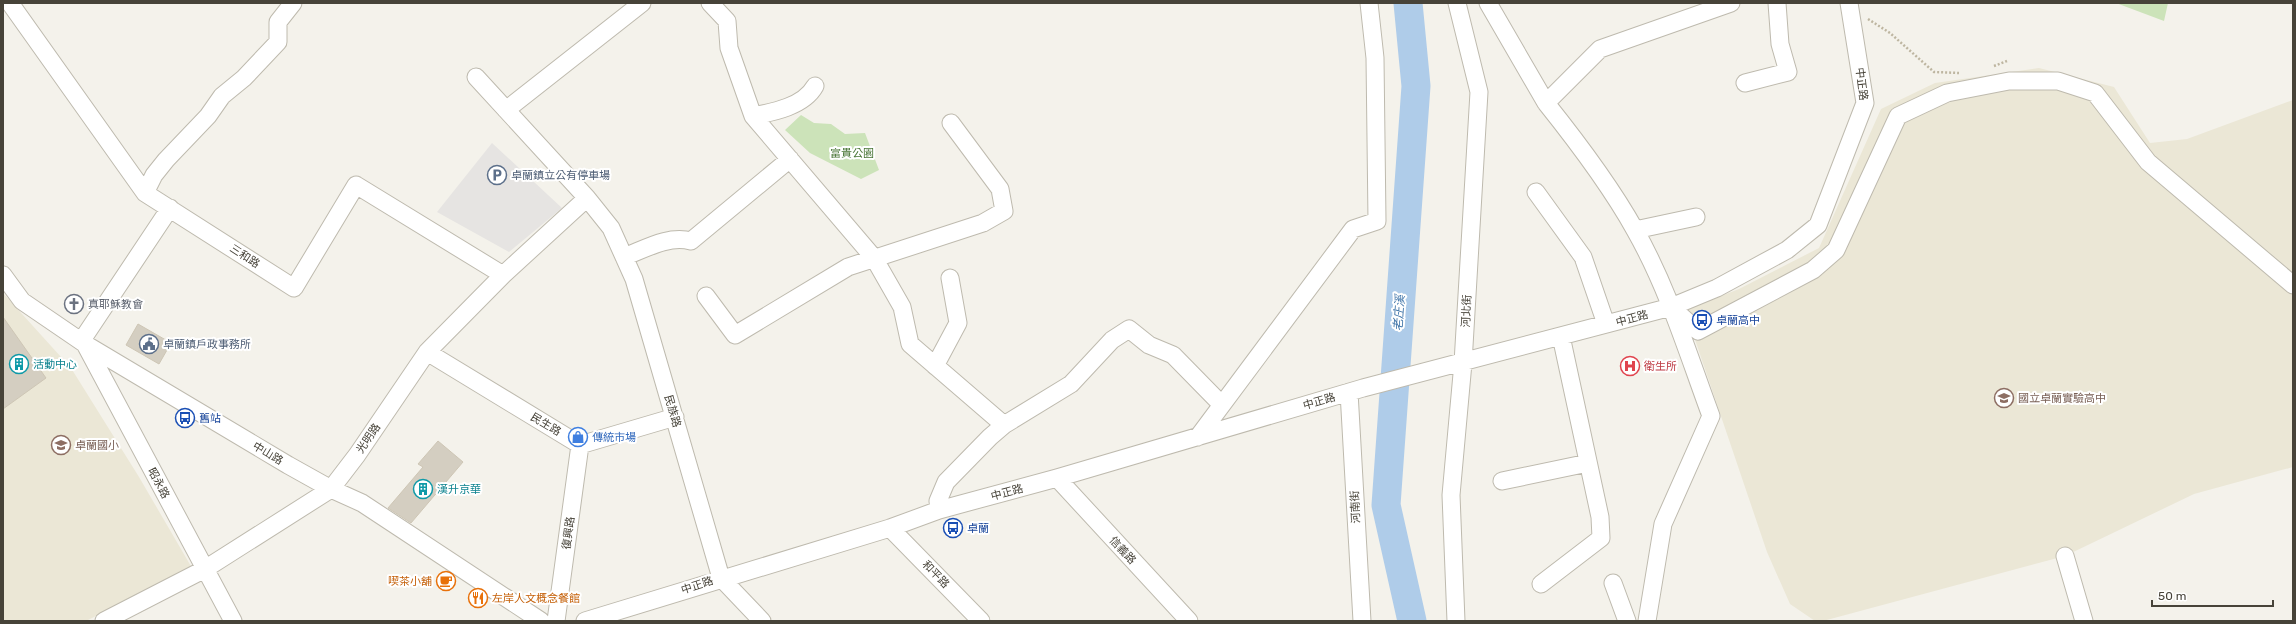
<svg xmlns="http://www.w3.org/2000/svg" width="2296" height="624" viewBox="0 0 2296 624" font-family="Rubik,'Noto Sans TC',sans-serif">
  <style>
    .education { fill: #ebe7d6 }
    .green { fill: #cce3b9 }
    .parking { fill: #e6e4e2 }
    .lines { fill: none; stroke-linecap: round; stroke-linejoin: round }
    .river { stroke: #afcce9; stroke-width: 29 }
    .building { fill: #d4cec1; stroke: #cec6b5 }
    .minor-casing { stroke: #bebaae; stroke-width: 19 }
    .path { stroke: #beb6a1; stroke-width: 2.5; stroke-dasharray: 2 2; stroke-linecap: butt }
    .minor { stroke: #fff; stroke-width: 17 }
    .labels { text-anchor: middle; stroke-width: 4; stroke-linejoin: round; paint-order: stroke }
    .street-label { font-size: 11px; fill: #474339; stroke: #fff }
    .park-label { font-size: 11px; fill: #467333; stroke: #fff }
    .service-label { font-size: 11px; fill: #4e5e75; stroke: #fff; text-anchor: start }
    .worship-label { font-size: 11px; fill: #5b616d; stroke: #fff; text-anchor: start }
    .transit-label { font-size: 11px; fill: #164399; stroke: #fff; text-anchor: start }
    .culture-label { font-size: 11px; fill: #0d838f; stroke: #fff; text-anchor: start }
    .health-label { font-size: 11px; fill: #be3a42; stroke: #fff; text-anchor: start }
    .education-label { font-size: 11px; fill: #785e54; stroke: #fff; text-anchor: start }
    .shop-label { font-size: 11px; fill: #366cbe; stroke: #fff; text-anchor: start }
    .food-label { font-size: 11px; fill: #c56008; stroke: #fff; text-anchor: end }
    .water-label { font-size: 12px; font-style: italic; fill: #3e73a7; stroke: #fff }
  </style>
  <rect width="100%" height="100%" fill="#f4f2eb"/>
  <path class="education" d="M2039,68L2114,87L2150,143L2187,139L2293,100V467L2194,494L2065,556L1823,621H1815L1790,604L1767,552L1685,310L1739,289L1819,248L1881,109L1935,83Z
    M3,293L71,368L139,477L192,568L86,621H3Z"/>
  <path class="green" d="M2116,3H2168L2164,21Z
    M801,115L814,123L831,124L845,134L865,133L879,170L861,179L810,153L785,130Z"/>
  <path class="parking" d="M492,143L562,208L509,252L437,212Z"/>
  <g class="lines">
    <path class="river" d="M1408,3L1416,86L1386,505L1412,621"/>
  </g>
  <path class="building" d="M3,317L46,378L3,409Z
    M138,324L171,343L159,364L126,345Z
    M438,441L463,462L411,523L388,508L423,467L418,464Z"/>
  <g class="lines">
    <g class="minor-casing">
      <path id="minor" d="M10,3L145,193L294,288L356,185L503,275
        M710,3L727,21L729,48L753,116L874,258L902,307L910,344L1004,425
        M1488,3L1546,103
        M476,77L587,198L611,228L634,279L721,578L762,621
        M1745,83L1788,72L1780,44L1777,3
        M506,110L642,3
        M753,116C774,112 804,106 815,86
        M1536,192L1583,257L1606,324
        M145,193L154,175L166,160L208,116L222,96L244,78L278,42V22L293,3
        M1635,230L1696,217
        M624,257C645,249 668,235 691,241L790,159
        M3,275L22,301L85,344L288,465L331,489L362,503L541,621
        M706,296L735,335L848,267L983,223L1004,211L1000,189L951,123
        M1671,307L1698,331L1813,270L1836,250L1898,116L1947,93L2009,81H2058L2095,93L2148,162L2293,285
        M82,340L170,208
        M85,344L233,621
        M427,352L580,445L675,417
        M935,366L958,323L950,278
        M1349,392L1362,621
        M1198,437L1353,229L1377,221L1375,58L1369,3
        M1057,478L1189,621
        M1502,481L1588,463
        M939,510L938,501L946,482L990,437L1004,425L1071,384L1112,340L1129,329L1149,345L1173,355L1222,405
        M890,528L981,621
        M2065,556L2084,621
        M1613,583L1627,621
        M1541,584L1601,538L1600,517L1561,336
        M104,621L205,569L331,489L357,455L427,352L503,275L587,198
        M556,621L580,445
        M585,621L890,528L939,510L1057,478L1363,388L1671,307L1717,288L1787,250L1818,225L1865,103L1849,3
        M1456,621L1451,495L1463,363L1479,92L1457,3
        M1647,621L1663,524L1711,416C1688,354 1668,288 1635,230C1610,185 1578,143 1546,103L1600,49L1731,3"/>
    </g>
    <path class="path" d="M1868,19L1890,33L1934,72L1959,73
      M1994,66L2007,61"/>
    <use href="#minor" class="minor"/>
  </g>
  <defs>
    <g id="parking-ring" transform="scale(1)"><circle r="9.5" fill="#fff" stroke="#5c6f8a" stroke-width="1.5"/><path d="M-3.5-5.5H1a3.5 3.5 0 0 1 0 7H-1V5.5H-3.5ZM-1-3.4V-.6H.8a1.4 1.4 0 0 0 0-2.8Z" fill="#5c6f8a"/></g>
    <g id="church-ring" transform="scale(1)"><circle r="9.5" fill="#fff" stroke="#6b7280" stroke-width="1.5"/><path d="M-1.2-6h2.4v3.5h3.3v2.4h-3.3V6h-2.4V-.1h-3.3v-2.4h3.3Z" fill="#6b7280"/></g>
    <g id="bus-ring" transform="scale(1)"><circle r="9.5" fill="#fff" stroke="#1a4fb4" stroke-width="1.5"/><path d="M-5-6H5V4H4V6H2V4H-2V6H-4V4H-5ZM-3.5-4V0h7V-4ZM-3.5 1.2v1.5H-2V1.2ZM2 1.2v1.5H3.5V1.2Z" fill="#1a4fb4"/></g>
    <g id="civic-ring" transform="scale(1)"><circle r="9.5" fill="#fff" stroke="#5c6f8a" stroke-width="1.5"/><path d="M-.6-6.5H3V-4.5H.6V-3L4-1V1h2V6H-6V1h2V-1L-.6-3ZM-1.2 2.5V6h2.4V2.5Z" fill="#5c6f8a"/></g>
    <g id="building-ring" transform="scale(1)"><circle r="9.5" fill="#fff" stroke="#0f9aa8" stroke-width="1.5"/><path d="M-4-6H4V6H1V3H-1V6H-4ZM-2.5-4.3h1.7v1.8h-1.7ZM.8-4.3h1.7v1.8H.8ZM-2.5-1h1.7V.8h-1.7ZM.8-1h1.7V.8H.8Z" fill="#0f9aa8"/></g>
    <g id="hospital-ring" transform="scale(1)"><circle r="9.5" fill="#fff" stroke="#e0444e" stroke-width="1.5"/><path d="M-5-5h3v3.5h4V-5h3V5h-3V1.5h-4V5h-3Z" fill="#e0444e"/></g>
    <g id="school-ring" transform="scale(1)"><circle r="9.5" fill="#fff" stroke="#8d6e63" stroke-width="1.5"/><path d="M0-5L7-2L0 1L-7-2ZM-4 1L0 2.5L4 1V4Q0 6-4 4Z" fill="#8d6e63"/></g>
    <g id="shop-ring" transform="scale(1)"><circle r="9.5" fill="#fff" stroke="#3f7fe0" stroke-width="1.5"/><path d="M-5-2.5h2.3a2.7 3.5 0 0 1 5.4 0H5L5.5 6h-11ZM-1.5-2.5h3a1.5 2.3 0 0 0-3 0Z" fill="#3f7fe0"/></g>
    <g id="cafe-ring" transform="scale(1)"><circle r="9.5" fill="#fff" stroke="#e8710a" stroke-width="1.5"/><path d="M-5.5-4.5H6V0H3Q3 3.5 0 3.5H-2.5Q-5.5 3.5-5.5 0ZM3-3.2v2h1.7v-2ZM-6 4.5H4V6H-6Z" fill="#e8710a"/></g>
    <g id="restaurant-ring" transform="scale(1)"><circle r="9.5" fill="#fff" stroke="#e8710a" stroke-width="1.5"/><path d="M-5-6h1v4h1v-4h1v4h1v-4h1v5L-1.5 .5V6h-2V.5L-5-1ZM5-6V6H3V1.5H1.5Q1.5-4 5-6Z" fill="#e8710a"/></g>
  </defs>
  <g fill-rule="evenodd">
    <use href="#parking-ring" x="497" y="175"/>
    <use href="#church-ring" x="74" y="304"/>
    <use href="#bus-ring" x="1702" y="320"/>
    <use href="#civic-ring" x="149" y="344"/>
    <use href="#building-ring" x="19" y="364"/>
    <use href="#hospital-ring" x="1630" y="366"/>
    <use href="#school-ring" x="2004" y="398"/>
    <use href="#bus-ring" x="185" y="418"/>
    <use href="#shop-ring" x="578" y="437"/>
    <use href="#school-ring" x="61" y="445"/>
    <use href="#building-ring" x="423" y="489"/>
    <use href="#bus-ring" x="953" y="528"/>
    <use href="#cafe-ring" x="446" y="581"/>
    <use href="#restaurant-ring" x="478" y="598"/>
  </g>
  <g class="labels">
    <g class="street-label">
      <text transform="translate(1862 84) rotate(83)" y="4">中正路</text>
      <text transform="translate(245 256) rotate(33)" y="4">三和路</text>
      <text transform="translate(1466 311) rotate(-87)" y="4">河北街</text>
      <text transform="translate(1632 318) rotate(-15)" y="4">中正路</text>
      <text transform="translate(1319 401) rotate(-16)" y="4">中正路</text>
      <text transform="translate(673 411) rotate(74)" y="4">民族路</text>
      <text transform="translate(546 424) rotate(31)" y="4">民生路</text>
      <text transform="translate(368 438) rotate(-56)" y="4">光明路</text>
      <text transform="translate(268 453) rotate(31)" y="4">中山路</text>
      <text transform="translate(159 483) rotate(62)" y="4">昭永路</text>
      <text transform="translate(1007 492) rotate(-15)" y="4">中正路</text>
      <text transform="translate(1355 507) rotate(-93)" y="4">河南街</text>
      <text transform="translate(568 533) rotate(-82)" y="4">復興路</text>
      <text transform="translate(1123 550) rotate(47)" y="4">信義路</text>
      <text transform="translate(936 574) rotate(46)" y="4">和平路</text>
      <text transform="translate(697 585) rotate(-18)" y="4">中正路</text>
    </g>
    <g class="park-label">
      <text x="852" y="157">富貴公園</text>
    </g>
    <g class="service-label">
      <text x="511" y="179">卓蘭鎮立公有停車場</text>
      <text x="163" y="348">卓蘭鎮戶政事務所</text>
    </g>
    <g class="worship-label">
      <text x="88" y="308">真耶穌教會</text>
    </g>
    <g class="transit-label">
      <text x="1716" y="324">卓蘭高中</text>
      <text x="199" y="422">舊站</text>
      <text x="967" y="532">卓蘭</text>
    </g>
    <g class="culture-label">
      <text x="33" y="368">活動中心</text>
      <text x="437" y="493">漢升京華</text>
    </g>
    <g class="health-label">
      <text x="1644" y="370">衛生所</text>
    </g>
    <g class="education-label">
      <text x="2018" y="402">國立卓蘭實驗高中</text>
      <text x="75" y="449">卓蘭國小</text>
    </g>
    <g class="shop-label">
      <text x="592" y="441">傳統市場</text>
    </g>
    <g class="food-label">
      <text x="432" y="585">喫茶小舖</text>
      <text x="492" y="602" text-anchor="start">左岸人文概念餐館</text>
    </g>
    <g class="water-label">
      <text transform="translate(1399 313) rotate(-86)" y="4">老庄溪</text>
    </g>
  </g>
  <rect width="2296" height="624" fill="none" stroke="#474339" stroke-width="8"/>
  <path d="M2152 600v6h121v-6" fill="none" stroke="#474339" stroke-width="2"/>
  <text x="2158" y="600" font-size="12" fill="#474339" stroke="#ffffff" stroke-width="3" paint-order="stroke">50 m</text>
</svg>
